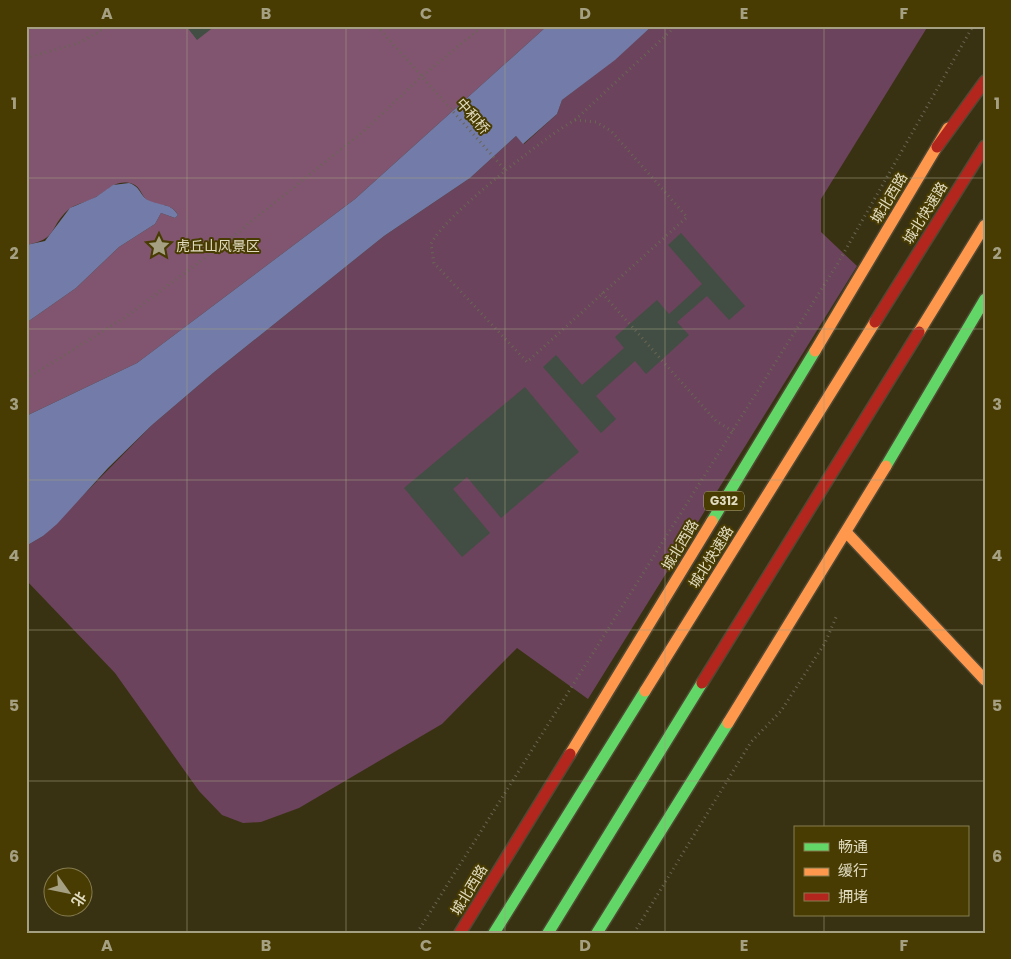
<svg xmlns="http://www.w3.org/2000/svg" width="1011" height="959" viewBox="0 0 1011 959" font-family="Poppins,'Noto Sans SC',sans-serif">
  <style>
    .green { fill: #6b435c }
    .forest { fill: #815570 }
    .water { fill: #737ba9 }
    .building { fill: #424e43 }
    .lines { fill: none; stroke-linecap: round; stroke-linejoin: round }
    .fast-casing { stroke: #4f4933; stroke-width: 14 }
    .slow-casing { stroke: #4f4933; stroke-width: 14 }
    .jam-casing { stroke: #4f4933; stroke-width: 14 }
    .path { stroke: #696653; stroke-width: 3; stroke-dasharray: 1 4; stroke-linecap: butt }
    .fast { stroke: #63d668; stroke-width: 11 }
    .slow { stroke: #ff974d; stroke-width: 11 }
    .jam { stroke: #b3261e; stroke-width: 11 }
    .grid { fill: none; stroke: #a6a083; stroke-width: 1; stroke-opacity: 0.55 }
    .labels { text-anchor: middle; stroke-width: 4; stroke-linejoin: round; paint-order: stroke }
    .shield { fill: #483c03; stroke: #b3ab87; stroke-width: 1 }
    .shield-label { font-size: 12px; font-weight: bold; fill: #e1dbc0 }
    .street-label { font-size: 14px; fill: #e1dbc0; stroke: #483c03 }
    .poi-label { font-size: 14px; fill: #e1dbc0; stroke: #483c03; text-anchor: start }
    .neatline { fill: none; stroke: #a6a083; stroke-width: 2 }
    .grid-label { font-size: 16px; text-anchor: middle; font-weight: bold; fill: #a6a083 }
  </style>
  <rect width="100%" height="100%" fill="#393212"/>
  <path class="green" d="M652,26H928L821,199V232L857,266L588,699L517,648L442,724L299,808L261,822L243,823L222,815L199,791L115,673L26,580V546L43,536L152,425L213,373L384,236L470,178L516,136L524,144L557,114L562,100L614,60Z"/>
  <path class="forest" d="M26,26H547L355,199L137,363L26,416V323L76,288L119,247L155,224L161,213L175,218L178,215C171,202 159,207 148,201C141,196 141,187 133,184C114,178 107,193 92,199C84,203 75,204 68,210C48,228 59,239 26,245Z"/>
  <path class="water" d="M547,26H652L615,60L562,100L557,114L523,144L516,136L470,178L384,236L213,373L152,425L108,468L57,524L43,536L26,546V416L137,363L355,199Z
    M129,183C142,187 140,198 150,201C161,206 171,203 178,215L175,218L161,213L155,224L119,247L76,288L26,323V245L45,241L70,208L96,197L113,185Z"/>
  <path class="building" d="M186,26H215L197,40Z
    M681,233L745,306L729,320L707,296L677,322L689,335L646,374L635,361L596,396L616,419L601,433L543,367L556,355L582,385L624,348L615,337L657,300L669,314L702,284L668,245Z
    M525,387L579,452L501,518L467,477L453,489L490,533L462,557L404,488Z"/>
  <g class="lines">
    <g class="fast-casing">
      <path id="fast" d="M886,466L985,299
        M712,521L815,351
        M494,933L645,691
        M548,933L702,683
        M597,933L728,723"/>
    </g>
    <g class="slow-casing">
      <path id="slow" d="M919,332L985,225
        M815,351L948,128
        M846,532L985,680
        M645,691L875,322
        M728,723L886,466
        M570,754L712,521"/>
    </g>
    <g class="jam-casing">
      <path id="jam" d="M937,147L985,81
        M875,322L985,146
        M702,683L919,332
        M460,933L570,754"/>
    </g>
    <path class="path" d="M377,26L506,171
      M26,58L79,43L108,26
      M575,120L596,122L611,131L687,217L527,362L434,263L431,244C441,219 548,134 575,120Z
      M575,120L676,26
      M602,293L716,421L734,432
      M26,379L124,318L226,242L365,130L422,76L483,26
      M417,933L838,263L973,26
      M634,933L751,742L781,711L825,643L837,615"/>
    <use href="#fast" class="fast"/>
    <use href="#slow" class="slow"/>
    <use href="#jam" class="jam"/>
  </g>
  <path class="grid" d="M187,26V933M346,26V933M505,26V933M665,26V933M824,26V828M26,178H985M26,329H985M26,480H985M26,630H985M26,781H985M824,915V933"/>
  <defs>
    <g id="sight-bare" transform="scale(1.725)"><path d="M0-6L1.8-2.2L6-1.7L2.9 1.2L3.7 5.4L0 3.3L-3.7 5.4L-2.9 1.2L-6-1.7L-1.8-2.2Z" fill="#a6a083" stroke="#483c03" stroke-width="2.5" paint-order="stroke"/></g>
  </defs>
  <g fill-rule="evenodd">
    <use href="#sight-bare" x="159" y="246"/>
  </g>
  <g class="labels">
    <rect class="shield" x="704" y="491.5" width="40" height="19" rx="4"/>
    <g class="shield-label">
      <text x="724" y="505">G312</text>
    </g>
    <g class="street-label">
      <text transform="translate(473 116) rotate(49)" y="5">中和桥</text>
      <text transform="translate(889 198) rotate(-59)" y="5">城北西路</text>
      <text transform="translate(925 213) rotate(-58)" y="5">城北快速路</text>
      <text transform="translate(680 545) rotate(-59)" y="5">城北西路</text>
      <text transform="translate(711 557) rotate(-58)" y="5">城北快速路</text>
      <text transform="translate(469 890) rotate(-59)" y="5">城北西路</text>
    </g>
    <g class="poi-label">
      <text x="176" y="251">虎丘山风景区</text>
    </g>
  </g>
  <rect width="1011" height="959" fill="none" stroke="#483c03" stroke-width="55"/>
  <rect x="794" y="826" width="175" height="90" fill="#483c03" stroke="#857c4f"/>
  <rect x="804" y="843" width="25" height="8" fill="#63d668" stroke="#857c4f"/>
  <text x="838" y="852" font-size="15" fill="#e1dbc0">畅通</text>
  <rect x="804" y="868" width="25" height="8" fill="#ff974d" stroke="#857c4f"/>
  <text x="838" y="876" font-size="15" fill="#e1dbc0">缓行</text>
  <rect x="804" y="893" width="25" height="8" fill="#b3261e" stroke="#857c4f"/>
  <text x="838" y="902" font-size="15" fill="#e1dbc0">拥堵</text>
  <g transform="translate(68 892) rotate(123)"><circle r="24" fill="#483c03" stroke="#857c4f"/>
  <path d="M0-4L9 19L0 12L-9 19Z" fill="#a6a083"/>
  <text y="-8" font-size="14" font-weight="bold" text-anchor="middle" fill="#e1dbc0">北</text>
  </g>
  <rect x="28" y="28" width="956" height="904" class="neatline"/>
  <g class="grid-label">
    <text x="107" y="19">A</text>
    <text x="266" y="19">B</text>
    <text x="426" y="19">C</text>
    <text x="585" y="19">D</text>
    <text x="744" y="19">E</text>
    <text x="904" y="19">F</text>
    <text x="14" y="109">1</text>
    <text x="997" y="109">1</text>
    <text x="14" y="259">2</text>
    <text x="997" y="259">2</text>
    <text x="14" y="410">3</text>
    <text x="997" y="410">3</text>
    <text x="14" y="561">4</text>
    <text x="997" y="561">4</text>
    <text x="14" y="711">5</text>
    <text x="997" y="711">5</text>
    <text x="14" y="862">6</text>
    <text x="997" y="862">6</text>
    <text x="107" y="951">A</text>
    <text x="266" y="951">B</text>
    <text x="426" y="951">C</text>
    <text x="585" y="951">D</text>
    <text x="744" y="951">E</text>
    <text x="904" y="951">F</text>
  </g>
</svg>
